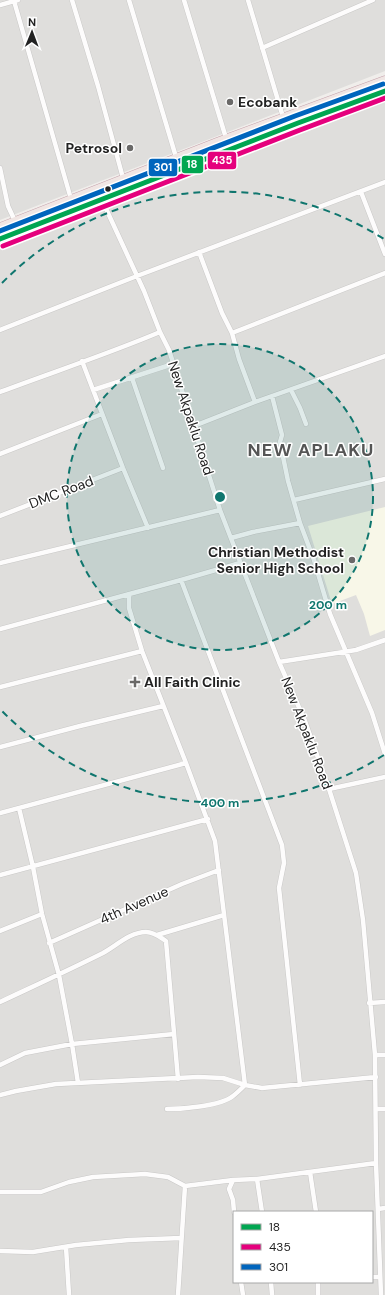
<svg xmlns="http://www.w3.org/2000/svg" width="385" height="1295" viewBox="0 0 385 1295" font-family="'DM Sans',sans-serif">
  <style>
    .residential { fill: #dfdedc; fill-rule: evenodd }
    .education { fill: #f8f7e8 }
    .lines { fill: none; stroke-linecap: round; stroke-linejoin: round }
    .minor-casing { stroke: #c9c8c7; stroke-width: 5.5 }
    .trunk-casing { stroke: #c5a2ac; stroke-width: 9 }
    .minor { stroke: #fdfcfc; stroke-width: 4.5 }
    .trunk { stroke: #f0e6e4; stroke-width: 8 }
    .bus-1-casing { stroke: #fff; stroke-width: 8 }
    .bus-2-casing { stroke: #fff; stroke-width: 8 }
    .bus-3-casing { stroke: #fff; stroke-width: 8 }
    .bus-1 { stroke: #00a651; stroke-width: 5 }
    .bus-2 { stroke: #e5007d; stroke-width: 5 }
    .bus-3 { stroke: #0065bd; stroke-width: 5 }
    .ring { fill: none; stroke: #0f766e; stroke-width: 2; stroke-dasharray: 7 5 }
    .poi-dot { fill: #6a6968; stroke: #fff; stroke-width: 1.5 }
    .bus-dot { fill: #222; stroke: #fff; stroke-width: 1.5 }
    .labels { text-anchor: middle; stroke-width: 3; stroke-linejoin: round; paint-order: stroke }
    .poi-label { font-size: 14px; font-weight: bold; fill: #222; stroke: #fff; text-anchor: start }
    .street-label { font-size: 14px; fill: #222; stroke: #fff }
    .district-label { font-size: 18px; font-weight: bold; letter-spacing: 1px; fill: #555; stroke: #fff }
    .centre { fill: #0f766e; stroke: #fff; stroke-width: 2 }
    .ring-label { font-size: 12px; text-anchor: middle; font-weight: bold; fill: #0f766e; stroke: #fff; stroke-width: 3; stroke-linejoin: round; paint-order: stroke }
    .line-badge { stroke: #fff; stroke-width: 1.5 }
    .badge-label { font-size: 11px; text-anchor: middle; font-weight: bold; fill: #fff }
  </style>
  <rect width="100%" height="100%" fill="#f0eeeb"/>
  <path class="residential" d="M0,0H385V71L0,220Z
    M385,97V1295H0V247ZM234,1212H372V1282H234Z"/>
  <path class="education" d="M385,507V630L370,636L364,614L356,595L332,604L308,526Z"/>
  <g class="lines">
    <g class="minor-casing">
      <path id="minor" d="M72,0L98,86L123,178
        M129,0L176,157
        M184,0L226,138
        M248,0L283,117
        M14,1L71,199
        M0,5L18,0
        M262,48L373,0
        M0,168L8,206L15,221
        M361,192L385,254
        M102,200L144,291L160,332L169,350L220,510L279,662L305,721L329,789L356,873L363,920L375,1055L376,1163L381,1295
        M199,252L222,313L232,333L239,359L255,402
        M0,330L137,276L385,182
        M232,333L385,273
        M82,361L123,468L148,528
        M132,378L163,468
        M93,390L173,364
        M291,390L300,408L306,424
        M0,392C53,372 108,354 160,332
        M272,396L282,435L280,442L288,481L300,523L314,560L330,614L372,713L385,754
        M194,426L255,402L385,356
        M0,454L102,414
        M294,500L385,479
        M0,516L123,468
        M231,538L253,532L300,523
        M0,563L220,510
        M181,580L282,845L284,863L279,888L300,1085
        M129,594V608L142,651L186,763L215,841L245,1085
        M0,629L181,580L240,563
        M279,662L356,650L385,640
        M0,687L142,651
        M0,747L80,726L163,706
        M329,789L385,777
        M19,808L33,867L42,914L59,975L72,1044L78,1083
        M0,813L186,763
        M0,875L208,819
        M0,931L42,914
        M157,935L224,915
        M49,943L182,884L219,870
        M0,1002C34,986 69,970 103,953C116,946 130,932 146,932C154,932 160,937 166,941L178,1079
        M369,1003L385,1002
        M375,1055H385
        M0,1065L25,1053L72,1044L174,1034
        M0,1095L16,1091L56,1084L198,1077L223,1078L245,1085L262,1088L376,1077
        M167,1109C183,1109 221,1106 233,1096C237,1093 241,1089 245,1085
        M376,1109H385
        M310,1172L316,1212
        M257,1179L262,1212
        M233,1180L229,1189L233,1200L234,1212
        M0,1192H41L69,1182L93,1177L145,1174L168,1177L185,1186L233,1180L257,1179L376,1163
        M378,1209L385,1208
        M66,1247L69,1295
        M0,1251L33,1252L76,1245L129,1240L181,1238
        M372,1277H380
        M241,1282L243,1295
        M271,1282L272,1295
        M318,1282V1295
        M178,1295L185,1186"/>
    </g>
    <g class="trunk-casing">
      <path id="trunk" d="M0,227L217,142L385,80
        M0,239L298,123L385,91"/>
    </g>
    <use href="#minor" class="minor"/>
    <use href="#trunk" class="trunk"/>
    <g class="bus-1-casing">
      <path id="bus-1" d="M0,239L298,123L385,91"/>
    </g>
    <g class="bus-2-casing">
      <path id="bus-2" d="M3,246L300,130L385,98"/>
    </g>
    <g class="bus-3-casing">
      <path id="bus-3" d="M0,231L295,116L383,84"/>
    </g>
    <use href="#bus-1" class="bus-1"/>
    <use href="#bus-2" class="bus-2"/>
    <use href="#bus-3" class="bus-3"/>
  </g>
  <circle cx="220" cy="497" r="153" fill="#0f766e" fill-opacity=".12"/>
  <g class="ring">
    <circle cx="220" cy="497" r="153"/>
    <path d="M384 755A306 306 0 0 1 2 711M2 283A306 306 0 0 1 384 239"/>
  </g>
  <g class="poi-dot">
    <circle cx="230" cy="102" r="4"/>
    <circle cx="130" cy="148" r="4"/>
    <circle cx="352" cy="560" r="4"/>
    <path d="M133 676h4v4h4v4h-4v4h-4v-4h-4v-4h4z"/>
  </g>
  <circle class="bus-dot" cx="108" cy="189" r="3.5"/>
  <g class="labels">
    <g class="poi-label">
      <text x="238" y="107">Ecobank</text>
      <text x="122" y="153" text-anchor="end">Petrosol</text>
      <text x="344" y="557" text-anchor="end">Christian Methodist<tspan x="344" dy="16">Senior High School</tspan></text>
      <text x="144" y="687">All Faith Clinic</text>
    </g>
    <g class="street-label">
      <text transform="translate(191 418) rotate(72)" y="5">New Akpaklu Road</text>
      <text transform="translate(61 492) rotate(-21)" y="5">DMC Road</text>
      <text transform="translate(307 733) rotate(69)" y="5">New Akpaklu Road</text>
      <text transform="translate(134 905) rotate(-24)" y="5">4th Avenue</text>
    </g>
    <g class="district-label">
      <text x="311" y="456">NEW APLAKU</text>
    </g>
  </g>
  <circle cx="220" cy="497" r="6" class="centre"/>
  <g class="ring-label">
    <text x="328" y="609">200 m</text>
    <text x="220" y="807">400 m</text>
  </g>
  <g class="line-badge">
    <rect x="207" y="151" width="30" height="19" rx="4" fill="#e5007d"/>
    <rect x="181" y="155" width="23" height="19" rx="4" fill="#00a651"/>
    <rect x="148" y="158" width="30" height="19" rx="4" fill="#0065bd"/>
  </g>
  <g class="badge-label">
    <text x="222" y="164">435</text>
    <text x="192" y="168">18</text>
    <text x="163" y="171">301</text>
  </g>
  <rect x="233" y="1211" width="140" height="72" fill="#ffffff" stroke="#a7a7a7"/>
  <rect x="241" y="1224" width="20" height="6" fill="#00a651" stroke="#a7a7a7"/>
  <text x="269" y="1231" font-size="12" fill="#222222">18</text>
  <rect x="241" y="1244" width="20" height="6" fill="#e5007d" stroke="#a7a7a7"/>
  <text x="269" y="1251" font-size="12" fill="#222222">435</text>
  <rect x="241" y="1264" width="20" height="6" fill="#0065bd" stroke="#a7a7a7"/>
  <text x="269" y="1271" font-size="12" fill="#222222">301</text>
  <g transform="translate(32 32) rotate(1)" stroke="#ffffff" stroke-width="3" paint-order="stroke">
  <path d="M0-3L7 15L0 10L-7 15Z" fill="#222222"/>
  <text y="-6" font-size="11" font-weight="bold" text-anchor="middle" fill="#222222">N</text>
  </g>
</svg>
